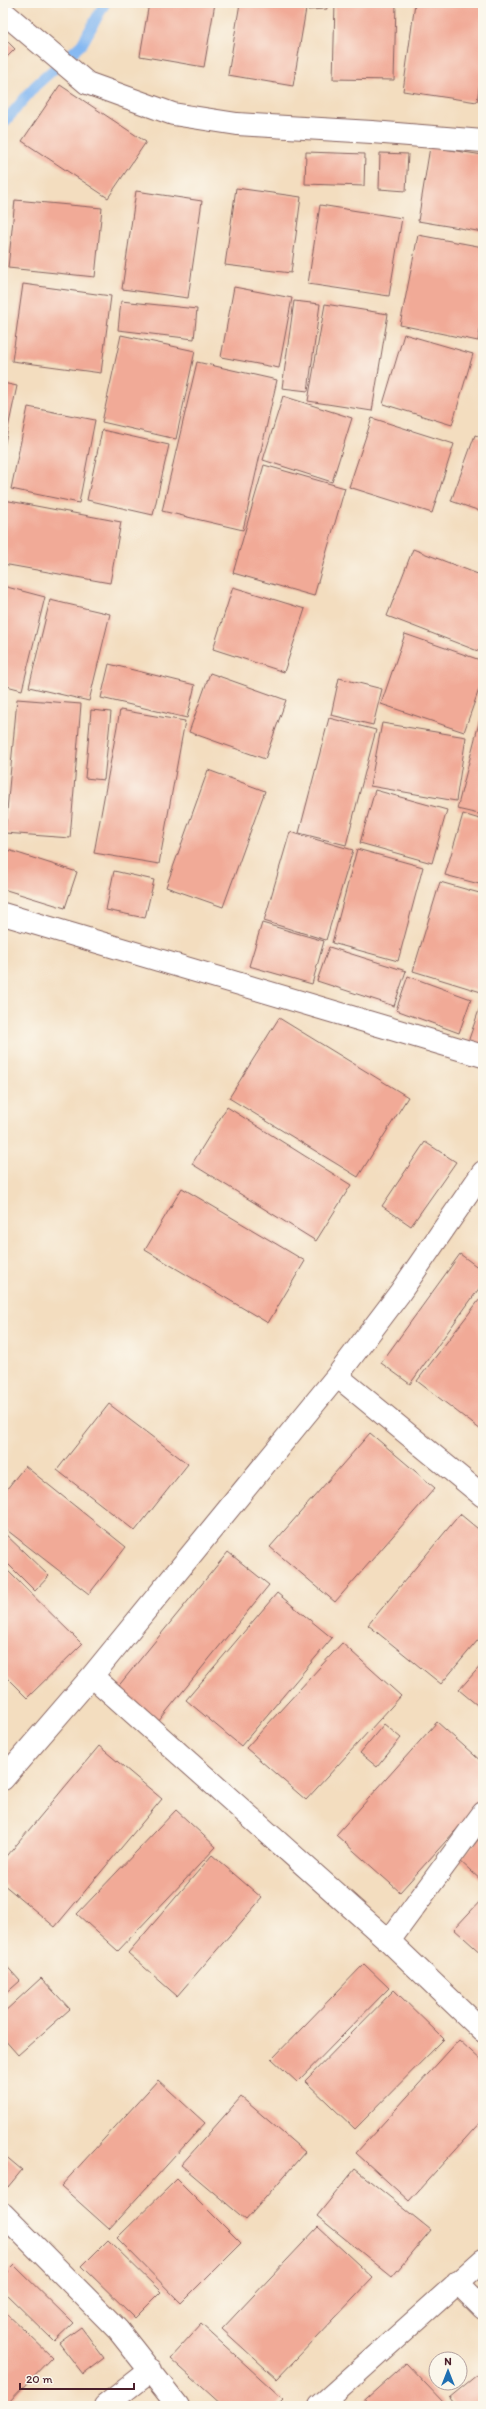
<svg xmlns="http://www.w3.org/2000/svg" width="486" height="2409" viewBox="0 0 486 2409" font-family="Itim,sans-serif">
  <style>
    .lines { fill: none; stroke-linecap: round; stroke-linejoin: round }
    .stream { stroke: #84b8f2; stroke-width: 11 }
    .building { fill: #f1aa97 }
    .street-casing { stroke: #85625f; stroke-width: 24 }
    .street { stroke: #fff; stroke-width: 22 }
  </style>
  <rect width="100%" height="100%" fill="#fbf7ec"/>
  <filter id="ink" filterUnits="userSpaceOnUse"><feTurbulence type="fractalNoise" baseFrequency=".025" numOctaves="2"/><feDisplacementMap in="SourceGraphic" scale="8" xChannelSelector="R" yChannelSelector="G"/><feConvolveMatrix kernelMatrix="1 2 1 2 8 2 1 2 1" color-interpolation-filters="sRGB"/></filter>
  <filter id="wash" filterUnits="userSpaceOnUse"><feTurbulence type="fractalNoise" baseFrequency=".012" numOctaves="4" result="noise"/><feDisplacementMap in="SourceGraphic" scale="16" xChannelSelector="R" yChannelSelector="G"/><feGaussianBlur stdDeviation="0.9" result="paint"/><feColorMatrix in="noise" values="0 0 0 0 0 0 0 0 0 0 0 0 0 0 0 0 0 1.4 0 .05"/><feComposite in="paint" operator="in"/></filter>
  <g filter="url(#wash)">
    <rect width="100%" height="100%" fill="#f3ddbf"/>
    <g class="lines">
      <path class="stream" d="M3,124L35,86L82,44L105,3"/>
    </g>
    <g id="blocks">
      <path class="building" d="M149,3H215L204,67L140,56Z
        M240,3H307L293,86L228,75Z
        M307,3H326L327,9L308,10Z
        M335,3H396L394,80L333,79Z
        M415,3H483V61L477,102L403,91Z
        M3,37L15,49L3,61Z
        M60,85L146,142L108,198L22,141Z
        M430,147L483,155V232L418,221Z
        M306,152L365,154L364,186L305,184Z
        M380,153L408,154L406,191L379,189Z
        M236,188L301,197L291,273L225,265Z
        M136,191L202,201L188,298L122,289Z
        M15,200L102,208L95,277L8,268Z
        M320,205L402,218L389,296L308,284Z
        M418,235L483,247V314L478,341L400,325Z
        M23,284L111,296L101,373L12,361Z
        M234,287L292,298L279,368L221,357Z
        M121,301L197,309L194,339L118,330Z
        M294,301L320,304L308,391L282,388Z
        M325,304L388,314L372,411L308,401Z
        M404,334L473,354L452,425L383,404Z
        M121,335L195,351L176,439L102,422Z
        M197,362L277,380L243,530L162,511Z
        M3,383L17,386L4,447H3Z
        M283,396L352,418L332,482L263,460Z
        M28,407L95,420L79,503L11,489Z
        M372,418L454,444L432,513L349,487Z
        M102,430L169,445L153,515L87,500Z
        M475,435L483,438V512L451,501Z
        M264,465L345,488L314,596L233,573Z
        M4,500L121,522L110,583L3,564Z
        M413,549L483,576V653L387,616Z
        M3,586L45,597L22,690L3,685Z
        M233,587L305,609L284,672L213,649Z
        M50,600L110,614L89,701L29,687Z
        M405,634L483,661V678L464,732L381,704Z
        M109,664L195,685L187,718L101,698Z
        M210,673L286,700L265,759L189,732Z
        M339,678L382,689L373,725L331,715Z
        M17,699L81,704L70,838L5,833Z
        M483,707V815L457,809Z
        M91,710L111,712L104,780L85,778Z
        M120,710L185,721L159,864L94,853Z
        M329,718L376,730L346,845L299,833Z
        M382,723L466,737L456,801L370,786Z
        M208,770L265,791L223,907L166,887Z
        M375,790L447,810L432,863L360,843Z
        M463,814L483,820V885L445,875Z
        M290,832L353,850L326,940L264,921Z
        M357,849L423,867L398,961L332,943Z
        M8,850L77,872L65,908L3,889V865Z
        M114,871L154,880L145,918L106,910Z
        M440,882L483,894L481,992L413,971Z
        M262,923L324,941L312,984L249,966Z
        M329,947L406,971L394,1006L317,981Z
        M408,976L471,999L459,1033L396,1010Z
        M480,1007L483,1009V1047L468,1042Z
        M279,1018L408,1097L358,1177L229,1098Z
        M227,1107L351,1185L316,1241L192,1164Z
        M425,1142L456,1162L411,1226L382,1206Z
        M182,1188L305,1261L268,1323L145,1250Z
        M460,1254L483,1271V1283L410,1384L381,1363Z
        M483,1295V1428L481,1430L417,1381Z
        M109,1404L188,1464L135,1531L57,1470Z
        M370,1433L435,1488L335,1602L270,1547Z
        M25,1466L126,1547L89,1594L3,1527V1494Z
        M460,1514L483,1533V1634L441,1684L368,1625Z
        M3,1532L49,1576L35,1591L3,1559Z
        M228,1552L269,1585L158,1722L116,1689Z
        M6,1569L82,1644L27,1698L3,1674V1573Z
        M277,1593L332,1638L241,1746L186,1700Z
        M342,1643L401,1696L306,1800L246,1748Z
        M483,1663V1710L459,1690Z
        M437,1722L483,1763V1800L400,1892L336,1835Z
        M384,1724L401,1738L377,1767L360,1753Z
        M99,1746L162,1799L55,1927L3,1884V1861Z
        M176,1810L216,1847L118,1951L77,1914Z
        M483,1835V1882L459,1860Z
        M212,1855L262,1898L177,1996L128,1953Z
        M483,1898V1955L454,1929Z
        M3,1962L20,1981L3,1996Z
        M364,1964L389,1988L297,2082L272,2059Z
        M41,1978L70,2009L18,2055L3,2038V2013Z
        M394,1990L444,2039L355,2129L305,2081Z
        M459,2040L483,2062V2119L409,2201L356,2153Z
        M158,2080L205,2123L109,2229L61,2186Z
        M241,2097L305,2152L246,2220L181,2165Z
        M3,2154L22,2170L3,2193Z
        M355,2169L431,2230L392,2277L317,2216Z
        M177,2179L241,2243L181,2303L117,2238Z
        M318,2227L373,2278L277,2379L222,2329Z
        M108,2240L161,2292L135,2318L82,2266Z
        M14,2265L73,2323L54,2341L3,2291V2276Z
        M3,2310L52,2357L5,2406H3Z
        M201,2324L283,2399L276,2406H223L170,2358Z
        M81,2327L104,2358L83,2374L59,2343Z
        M406,2363L444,2403L441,2406H358Z
        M483,2370V2406H455L449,2398Z"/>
    </g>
  </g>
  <g filter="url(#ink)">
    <use href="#blocks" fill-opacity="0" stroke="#85625f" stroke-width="1"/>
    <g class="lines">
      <g class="street-casing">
        <path id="street" d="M3,12L87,83L173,114L237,124L372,132L483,141
          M3,914L483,1056
          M337,1376L483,1496
          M92,1676L389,1941L483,2031
          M3,1779L92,1676L337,1376L399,1294L483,1172
          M389,1941L483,1813
          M3,2214L118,2330L178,2406
          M457,2282L483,2308
          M105,2406L151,2370
          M320,2406L483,2260"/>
      </g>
      <use href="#street" class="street"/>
    </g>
  </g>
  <rect width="486" height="2409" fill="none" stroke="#fbf7ec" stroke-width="16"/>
  <g transform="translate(448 2371)"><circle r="19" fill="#fbf7ec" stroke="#b4a19f"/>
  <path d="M0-3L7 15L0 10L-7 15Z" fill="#1f6fb2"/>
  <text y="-6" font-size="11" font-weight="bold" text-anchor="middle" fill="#4a1f2b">N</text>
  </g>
  <path d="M20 2383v6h114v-6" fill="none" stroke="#4a1f2b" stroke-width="2"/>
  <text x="26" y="2383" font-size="12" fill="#4a1f2b" stroke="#fbf7ec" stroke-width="3" paint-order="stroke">20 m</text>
</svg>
